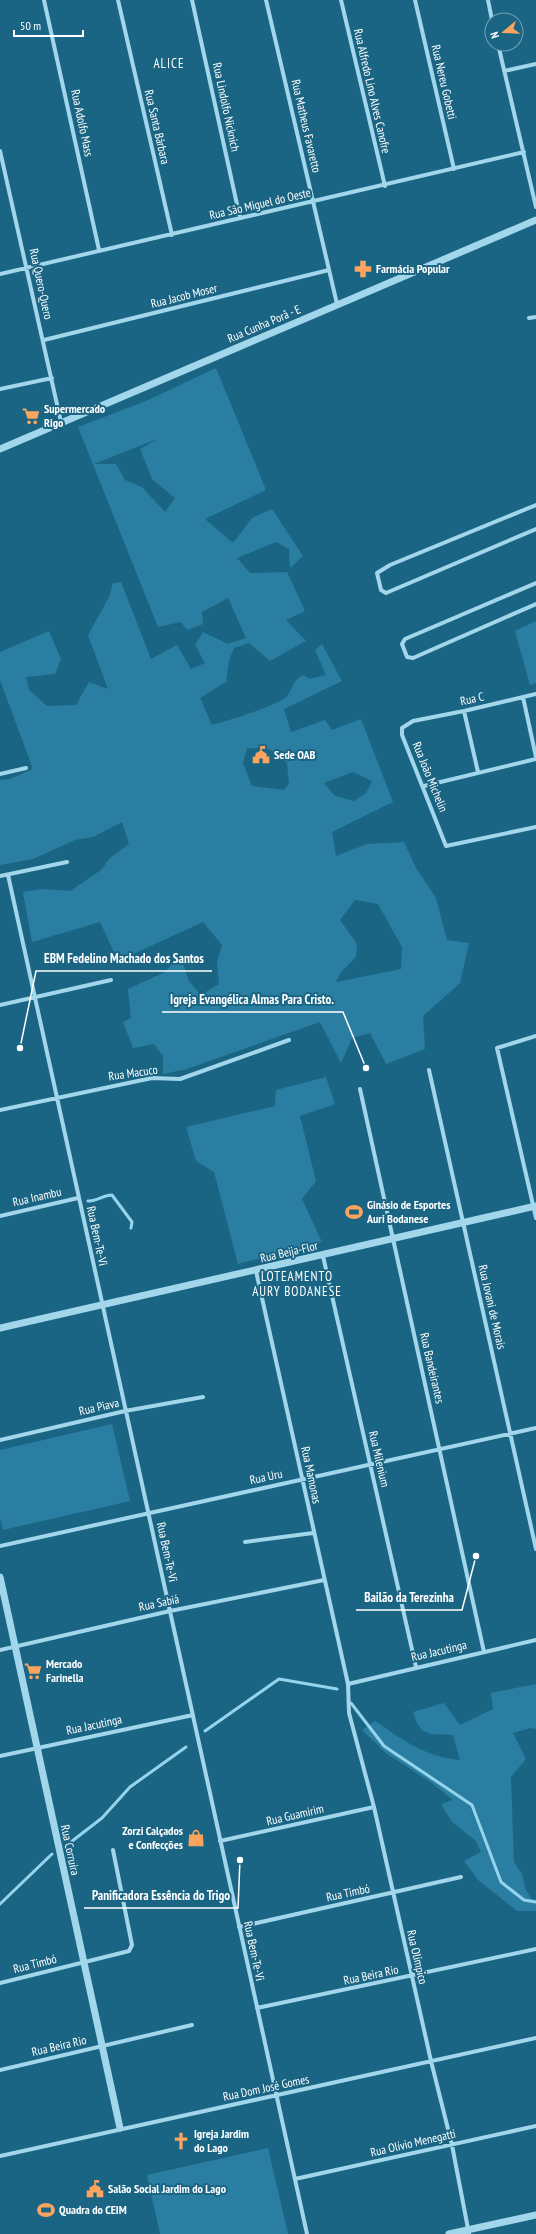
<svg xmlns="http://www.w3.org/2000/svg" width="536" height="2234" viewBox="0 0 536 2234" font-family="'PT Sans Narrow',sans-serif">
  <style>
    .green { fill: #2a7ea1; fill-rule: evenodd }
    .lines { fill: none; stroke-linecap: round; stroke-linejoin: round }
    .stream { stroke: #94d5ed; stroke-width: 3 }
    .minor { stroke: #a1d6eb; stroke-width: 4 }
    .tertiary { stroke: #a1d6eb; stroke-width: 7 }
    .labels { text-anchor: middle; stroke-width: 4; stroke-linejoin: round; paint-order: stroke }
    .street-label { font-size: 12px; fill: #fff; stroke: #1b6584 }
    .poi-label { font-size: 12px; font-weight: bold; fill: #fff; stroke: #1b6584; text-anchor: start }
    .neighbourhood-label { font-size: 13px; letter-spacing: 1px; fill: #fff; stroke: #1b6584 }
    .leader { fill: none; stroke: #fff; stroke-width: 1.5 }
    .callout-dot { fill: #fff; stroke: #1b6584; stroke-width: 1.5 }
    .callout-label { font-size: 13px; text-anchor: middle; font-weight: bold; fill: #fff; stroke: #1b6584; stroke-width: 4; stroke-linejoin: round; paint-order: stroke }
  </style>
  <rect width="100%" height="100%" fill="#1b6584"/>
  <path class="green" d="M216,368L266,490L205,519L233,543L252,518L272,509L303,556L290,568L289,549L276,542L237,558L250,573L287,572L305,611L286,620L306,641L270,661L249,643L234,648L229,660L226,682L200,698L212,725C224,722 280,705 287,696C293,688 293,680 303,675L310,679L326,675L315,650L322,644L342,681L284,709L291,732L325,720L332,730L361,719L393,802L332,832L336,856L367,844L404,842L416,868L436,898L447,940L469,943L460,983L423,1016L425,1049L386,1064L370,1033L352,1038L341,1063L320,1022L187,1069L163,1074V1056L154,1044L133,1048L123,1022L131,1018L128,989L165,972L180,955L189,981L201,995L219,984L217,962L222,945L203,922L118,961L100,922L32,942L23,892L42,889L70,891L101,870L110,858L129,844L122,822L93,837L75,840L33,859L0,865V780L10,779L33,769L0,680V652L49,631L61,659L55,674L26,677L29,690L47,706L76,705L89,682L108,689L88,635L109,597L113,583L121,582L151,659L177,645L191,669L205,663L195,645L203,632L228,644L246,638L228,598L202,612L203,624L187,630L181,622L158,627L78,427L146,401ZM157,439L140,449L152,479L175,498L165,512L142,487L125,480L116,464H94ZM247,748L269,749L287,763L289,784L284,790L252,786L243,763ZM353,772L372,781L366,793L354,801L335,796L324,783ZM355,900L378,904L402,947L401,969L336,982L341,972L356,957L357,944L340,920Z
    M536,621V683L530,685L515,631Z
    M326,1077L335,1104L300,1116L316,1181L302,1199L322,1242L238,1264L214,1172L196,1161L186,1127L275,1106L276,1090Z
    M112,1424L130,1501L3,1530L0,1518V1450Z
    M536,1684V1729L530,1728L513,1733L526,1759L511,1777L514,1862L522,1874L526,1890L531,1898L536,1900V1911H517L478,1880L464,1861L481,1852L476,1841L452,1822L441,1804L453,1800L432,1783L386,1753L362,1730L375,1721C403,1740 425,1757 460,1760L453,1735C430,1734 420,1737 413,1712L444,1703L460,1725L493,1709L491,1693Z
    M268,2148L288,2234H160L147,2175Z"/>
  <g class="lines">
    <path class="stream" d="M88,1201C96,1202 103,1195 112,1195L132,1222L131,1228
      M351,1703L384,1746L472,1805L501,1882L524,1900L536,1902
      M205,1731L279,1679L337,1689
      M67,1845L102,1818L130,1787L186,1747
      M0,1904L52,1854"/>
    <path class="minor" d="M44,0L99,250
      M118,0L172,235
      M192,0L240,218
      M266,0L337,304
      M341,0L385,186
      M415,0L454,169
      M488,0L492,20
      M498,44L536,207
      M504,71L536,64
      M0,151L61,422
      M0,274L524,152
      M529,318L536,317
      M44,340L329,270
      M0,389L52,378
      M536,505L390,565L377,573L381,590L386,593L536,529
      M536,583L405,639L402,644L407,657L413,658L536,604
      M536,694L464,711L413,721L402,728V735L446,846L536,827
      M523,697L536,757
      M464,711L478,772
      M0,774L26,768
      M424,786L536,759
      M8,875L307,2234
      M0,876L67,862
      M0,1005L111,980
      M536,1036L497,1048L536,1218
      M429,1070L536,1549
      M360,1089L484,1652
      M0,1110L152,1078L180,1079L289,1040
      M0,1216L78,1198
      M323,1256L416,1667
      M256,1271L348,1684L349,1713L374,1807L431,2061L452,2145L469,2234
      M0,1440L125,1411L203,1397
      M245,1542L313,1533
      M0,1546L536,1428
      M0,1650L170,1611L324,1580
      M348,1684L536,1640
      M0,1756L193,1715
      M220,1841L374,1807
      M239,1927L461,1877
      M0,1983L129,1951L132,1945L113,1850
      M257,2008L536,1949
      M0,2070L192,2025
      M0,2156L536,2038
      M295,2179L536,2126"/>
    <path class="tertiary" d="M0,449L536,220
      M0,1328L536,1206
      M0,1577L120,2128
      M449,2234L536,2215"/>
  </g>
  <defs>
    <g id="pharmacy-bare" transform="scale(1.38)"><path d="M-2-6h4v4h4v4h-4v4h-4v-4h-4v-4h4Z" fill="#fca45d" stroke="#1b6584" stroke-width="2.5" paint-order="stroke"/></g>
    <g id="supermarket-bare" transform="scale(1.38)"><path d="M-6-5.5h2.5l.6 2H6L4.5 2H-2.5L-4.4-4H-6ZM-1.5 3.2a1.3 1.3 0 1 0 .1 0ZM3 3.2a1.3 1.3 0 1 0 .1 0Z" fill="#fca45d" stroke="#1b6584" stroke-width="2.5" paint-order="stroke"/></g>
    <g id="civic-bare" transform="scale(1.38)"><path d="M-.6-6.5H3V-4.5H.6V-3L4-1V1h2V6H-6V1h2V-1L-.6-3ZM-1.2 2.5V6h2.4V2.5Z" fill="#fca45d" stroke="#1b6584" stroke-width="2.5" paint-order="stroke"/></g>
    <g id="stadium-bare" transform="scale(1.38)"><path d="M0-5a6.5 5 0 1 0 0 10a6.5 5 0 1 0 0-10ZM-3.5-1.8h7v3.6h-7Z" fill="#fca45d" stroke="#1b6584" stroke-width="2.5" paint-order="stroke"/></g>
    <g id="shop-bare" transform="scale(1.38)"><path d="M-5-2.5h2.3a2.7 3.5 0 0 1 5.4 0H5L5.5 6h-11ZM-1.5-2.5h3a1.5 2.3 0 0 0-3 0Z" fill="#fca45d" stroke="#1b6584" stroke-width="2.5" paint-order="stroke"/></g>
    <g id="church-bare" transform="scale(1.38)"><path d="M-1.2-6h2.4v3.5h3.3v2.4h-3.3V6h-2.4V-.1h-3.3v-2.4h3.3Z" fill="#fca45d" stroke="#1b6584" stroke-width="2.5" paint-order="stroke"/></g>
  </defs>
  <g fill-rule="evenodd">
    <use href="#pharmacy-bare" x="363" y="269"/>
    <use href="#supermarket-bare" x="31" y="416"/>
    <use href="#civic-bare" x="261" y="755"/>
    <use href="#stadium-bare" x="354" y="1212"/>
    <use href="#supermarket-bare" x="33" y="1671"/>
    <use href="#shop-bare" x="196" y="1838"/>
    <use href="#church-bare" x="181" y="2141"/>
    <use href="#civic-bare" x="95" y="2189"/>
    <use href="#stadium-bare" x="46" y="2210"/>
  </g>
  <g class="labels">
    <g class="street-label">
      <text transform="translate(444 82) rotate(77)" y="4">Rua Nereu Gobetti</text>
      <text transform="translate(372 91) rotate(77)" y="4">Rua Alfredo Lino Alves Canofre</text>
      <text transform="translate(226 107) rotate(78)" y="4">Rua Lindolfo Nicknich</text>
      <text transform="translate(82 123) rotate(78)" y="4">Rua Adolfo Mass</text>
      <text transform="translate(306 126) rotate(77)" y="4">Rua Matheus Favaretto</text>
      <text transform="translate(157 127) rotate(77)" y="4">Rua Santa Bárbara</text>
      <text transform="translate(260 204) rotate(-13)" y="4">Rua São Miguel do Oeste</text>
      <text transform="translate(41 284) rotate(78)" y="4">Rua Quero-Quero</text>
      <text transform="translate(184 296) rotate(-14)" y="4">Rua Jacob Moser</text>
      <text transform="translate(264 324) rotate(-23)" y="4">Rua Cunha Porã - E</text>
      <text transform="translate(472 699) rotate(-13)" y="4">Rua C</text>
      <text transform="translate(430 777) rotate(68)" y="4">Rua João Michelin</text>
      <text transform="translate(133 1073) rotate(-8)" y="4">Rua Macuco</text>
      <text transform="translate(37 1197) rotate(-13)" y="4">Rua Inambu</text>
      <text transform="translate(97 1236) rotate(78)" y="4">Rua Bem-Te-Vi</text>
      <text transform="translate(289 1252) rotate(-13)" y="4">Rua Beija-Flor</text>
      <text transform="translate(492 1307) rotate(77)" y="4">Rua Jovani de Morais</text>
      <text transform="translate(432 1368) rotate(77)" y="4">Rua Bandeirantes</text>
      <text transform="translate(99 1407) rotate(-13)" y="4">Rua Piava</text>
      <text transform="translate(379 1459) rotate(77)" y="4">Rua Milenium</text>
      <text transform="translate(311 1475) rotate(78)" y="4">Rua Mamonas</text>
      <text transform="translate(266 1477) rotate(-12)" y="4">Rua Uru</text>
      <text transform="translate(167 1552) rotate(78)" y="4">Rua Bem-Te-Vi</text>
      <text transform="translate(159 1603) rotate(-12)" y="4">Rua Sabiá</text>
      <text transform="translate(439 1651) rotate(-13)" y="4">Rua Jacutinga</text>
      <text transform="translate(94 1725) rotate(-12)" y="4">Rua Jacutinga</text>
      <text transform="translate(295 1815) rotate(-13)" y="4">Rua Guamirim</text>
      <text transform="translate(70 1850) rotate(78)" y="4">Rua Corruíra</text>
      <text transform="translate(348 1893) rotate(-12)" y="4">Rua Timbó</text>
      <text transform="translate(254 1951) rotate(78)" y="4">Rua Bem-Te-Vi</text>
      <text transform="translate(417 1957) rotate(77)" y="4">Rua Olímpico</text>
      <text transform="translate(35 1964) rotate(-14)" y="4">Rua Timbó</text>
      <text transform="translate(371 1975) rotate(-12)" y="4">Rua Beira Rio</text>
      <text transform="translate(59 2046) rotate(-13)" y="4">Rua Beira Rio</text>
      <text transform="translate(266 2088) rotate(-12)" y="4">Rua Dom José Gomes</text>
      <text transform="translate(413 2143) rotate(-13)" y="4">Rua Olívio Menegatti</text>
    </g>
    <g class="poi-label">
      <text x="376" y="273">Farmácia Popular</text>
      <text x="44" y="413">Supermercado<tspan x="44" dy="14">Rigo</tspan></text>
      <text x="274" y="759">Sede OAB</text>
      <text x="367" y="1209">Ginásio de Esportes<tspan x="367" dy="14">Auri Bodanese</tspan></text>
      <text x="46" y="1668">Mercado<tspan x="46" dy="14">Farinella</tspan></text>
      <text x="183" y="1835" text-anchor="end">Zorzi Calçados<tspan x="183" dy="14">e Confecções</tspan></text>
      <text x="194" y="2138">Igreja Jardim<tspan x="194" dy="14">do Lago</tspan></text>
      <text x="108" y="2193">Salão Social Jardim do Lago</text>
      <text x="59" y="2214">Quadra do CEIM</text>
    </g>
    <g class="neighbourhood-label">
      <text x="169" y="68">ALICE</text>
      <text x="297" y="1281">LOTEAMENTO<tspan x="297" dy="15">AURY BODANESE</tspan></text>
    </g>
  </g>
  <path class="leader" d="M20 1048L36 971H212M366 1068L343 1012H162M476 1556L462 1610H356M240 1860L238 1908H84"/>
  <g class="callout-dot">
    <circle cx="20" cy="1048" r="4"/>
    <circle cx="366" cy="1068" r="4"/>
    <circle cx="476" cy="1556" r="4"/>
    <circle cx="240" cy="1860" r="4"/>
  </g>
  <g class="callout-label">
    <text x="124" y="963">EBM Fedelino Machado dos Santos</text>
    <text x="252" y="1004">Igreja Evangélica Almas Para Cristo.</text>
    <text x="409" y="1602">Bailão da Terezinha</text>
    <text x="161" y="1900">Panificadora Essência do Trigo</text>
  </g>
  <g transform="translate(504 32) rotate(251)"><circle r="19" fill="#1b6584" stroke="#76a3b5"/>
  <path d="M0-3L7 15L0 10L-7 15Z" fill="#fca45d"/>
  <text y="-6" font-size="11" font-weight="bold" text-anchor="middle" fill="#ffffff">N</text>
  </g>
  <path d="M14 30v6h69v-6" fill="none" stroke="#ffffff" stroke-width="2"/>
  <text x="20" y="30" font-size="12" fill="#ffffff" stroke="#1b6584" stroke-width="3" paint-order="stroke">50 m</text>
</svg>
